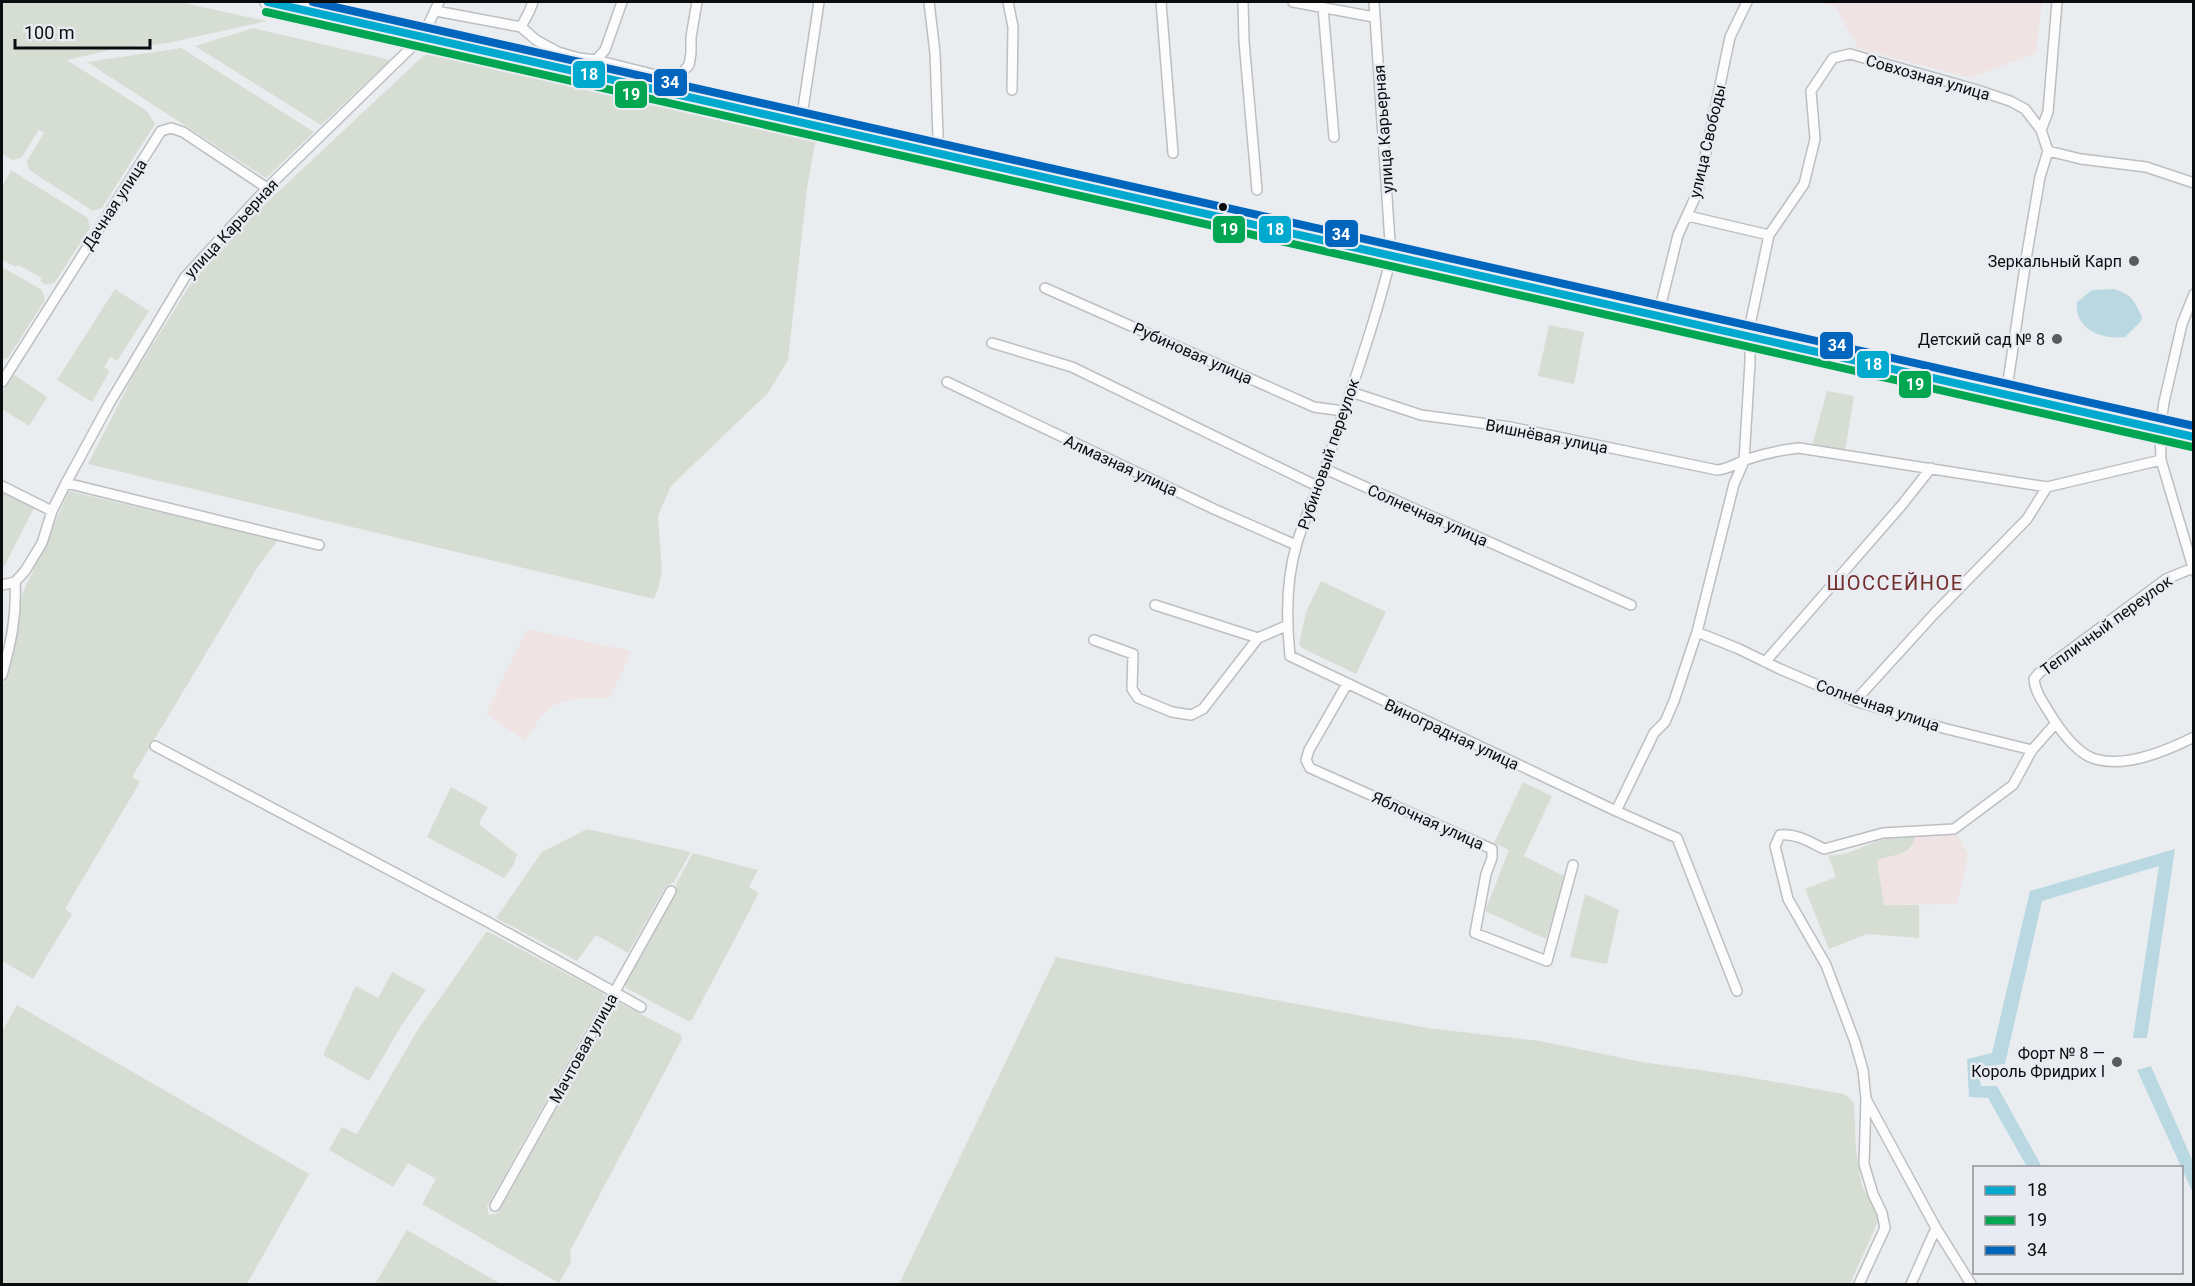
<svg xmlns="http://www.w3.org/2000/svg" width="2195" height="1286" viewBox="0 0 2195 1286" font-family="Roboto,sans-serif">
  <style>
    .industrial { fill: #f0e3e3 }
    .green { fill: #d6ded4 }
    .water { fill: #b9d8e1 }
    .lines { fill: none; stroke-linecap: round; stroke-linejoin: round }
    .minor-casing { stroke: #bcbec1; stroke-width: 12 }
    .primary-casing { stroke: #bcbec1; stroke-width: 18 }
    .minor { stroke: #fcfcfd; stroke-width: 9 }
    .primary { stroke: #fcfcfd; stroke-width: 15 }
    .bus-1-casing { stroke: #e8ecf2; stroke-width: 12 }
    .bus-2-casing { stroke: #e8ecf2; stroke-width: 12 }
    .bus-3-casing { stroke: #e8ecf2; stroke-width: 12 }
    .bus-1 { stroke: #00a9ce; stroke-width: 8 }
    .bus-2 { stroke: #00a651; stroke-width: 8 }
    .bus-3 { stroke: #0065bd; stroke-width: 8 }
    .bus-dot { fill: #0b0c0e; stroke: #e8ecf2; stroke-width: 2 }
    .poi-dot { fill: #595b5d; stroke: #e8ecf2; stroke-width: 2 }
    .labels { text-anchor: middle; stroke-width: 5; stroke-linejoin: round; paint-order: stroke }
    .street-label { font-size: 16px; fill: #0b0c0e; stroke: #e8ecf2 }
    .poi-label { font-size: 16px; fill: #0b0c0e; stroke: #e8ecf2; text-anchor: end }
    .quarter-label { font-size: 20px; letter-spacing: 1.5px; fill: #722c2a; stroke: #e8ecf2 }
    .line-badge { stroke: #e8ecf2; stroke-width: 2 }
    .badge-label { font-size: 16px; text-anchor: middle; font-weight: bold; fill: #fff }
  </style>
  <rect width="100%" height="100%" fill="#eaedf0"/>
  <path class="industrial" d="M1818,2H2042L2036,53L1970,78L1858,48L1835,6Z
    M527,629L631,651L610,698L571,699L555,705L543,714L525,740L486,714Z
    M1951,829L1958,836L1968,855L1957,904L1884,905L1877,860L1911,850L1915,830Z"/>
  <path class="green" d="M2,2H179L267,21L168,43L115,49L67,60L147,111L155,124L102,208L93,211L29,170L27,161L44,133L39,130L21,158L12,160L2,153Z
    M253,28L390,60L321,125L195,46Z
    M181,48L314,132L266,178L87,62Z
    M431,52L816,138L807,188L788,360L768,393L671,486L658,516L662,571L659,586L654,599L88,464L134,374L190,285L244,224L422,57Z
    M11,170L88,218L90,228L55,282L46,285L40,281L42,278L18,265L16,267L2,260V187Z
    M2,267L42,290L45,300L8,358L2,359Z
    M115,289L149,311L117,361L110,357L104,367L110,371L92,402L57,380Z
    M1549,325L1584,332L1574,384L1538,376Z
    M13,374L47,397L29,426L2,409V393Z
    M1827,391L1854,396L1845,451L1812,446Z
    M2,491L35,506L5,565L2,566Z
    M69,491L278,540L257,568L132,777L140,782L65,909L72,914L33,979L2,961V689L18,632L22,595Z
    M1321,581L1386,612L1356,674L1302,648L1299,644L1306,612Z
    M1523,782L1552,796L1524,856L1566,877L1546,939L1485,911L1509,850L1494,843Z
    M451,787L488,807L480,821V825L517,854L514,864L504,878L427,837Z
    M587,829L691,852L674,882L666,886L628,953L596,935L577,961L496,918L542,852Z
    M1915,830C1916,856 1897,853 1877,860L1884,905H1919V938L1867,934L1829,949L1805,889L1836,877L1828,855C1846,858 1867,843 1885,839V834Z
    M693,853L758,870L749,887L759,893L692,1020L688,1021L626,988L625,984L676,892V884Z
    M1585,894L1619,910L1607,964L1570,957Z
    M487,931L603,993L604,997L487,1207L489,1215L498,1213L615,1003L618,1002L681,1035L682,1039L570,1251L571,1262L559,1283L422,1204L436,1179L408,1163L393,1187L329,1150L342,1127L357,1134L417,1031Z
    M1056,957L1188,984L1428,1028L1540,1041L1642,1062L1742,1076L1844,1094L1854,1102L1856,1150L1862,1187L1881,1215L1850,1284H899Z
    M392,972L426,990L403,1023L369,1081L323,1055L356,986L378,998Z
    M17,1005L309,1174L247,1284H2V1032Z
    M407,1230L501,1284H375Z"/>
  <path class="water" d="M2114,289C2132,295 2134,300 2142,317L2141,321L2125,337C2101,340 2074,329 2077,302L2092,290Z
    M2175,849L2147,1038H2133L2159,866L2042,901L2005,1064L1978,1068L1981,1086H1997L2042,1167H2027L1988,1098L1969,1097L1967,1059L1992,1053L2030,891Z
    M2151,1066L2193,1162V1193L2137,1070Z"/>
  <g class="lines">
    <g class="minor-casing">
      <path id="minor" d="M929,2L935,53L938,136
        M1008,2L1013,27L1012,90
        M1161,2L1173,153
        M1243,2L1244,41L1257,190
        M1293,2L1374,17
        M1374,2L1391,257C1374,328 1348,397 1326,466C1317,492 1305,516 1297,543C1286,579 1286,618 1290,656L1616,811L1677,838L1737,991
        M1323,8L1334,137
        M436,11L521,27L536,40L558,52L579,58L596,60L664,77L680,75L689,65L691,53V37L697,2
        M521,27L529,12L533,2
        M596,60L605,50L622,2
        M801,122L819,2
        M2041,130L2048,112L2057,2
        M2048,151L2081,159L2146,167L2194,183
        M1688,216L1769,235
        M1045,288L1314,407L1343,411
        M2194,294L2182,324L2164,402L2160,429L2161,460L2194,571
        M1658,316L1678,235L1698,191L1730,37L1747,2
        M992,343L1072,367L1317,486
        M2,382L161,131L171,128L183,132L267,188
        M947,382L1216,510L1296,545
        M1351,392L1421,415L1510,427L1717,470C1729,469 1735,464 1745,460C1762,454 1781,450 1799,448L2047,487L2161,460
        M1325,469L1631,605
        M66,483L319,545
        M2,486L52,511
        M2193,568L2166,579L2039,673L2034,679C2035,693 2045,705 2052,717C2061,731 2078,754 2095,759C2126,768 2166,751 2194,737
        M15,582L25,571L42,543L52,511L66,483L109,404L185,277L267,188L423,36L439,2
        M2,585L15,582
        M1155,605L1258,638L1286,626
        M1697,632L1739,649L1780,669L1855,701L1943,728L2032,750
        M1094,640L1133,654L1132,689L1138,698L1172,712L1191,715L1203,709L1258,638
        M1765,662L1901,506L1931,468
        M2,675C11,643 17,615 15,582
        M1347,684L1309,750L1306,760L1310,768L1492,849V858L1486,874L1475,933L1547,961L1573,865
        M1855,701L1935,613L2027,519L2047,487
        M155,746L486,921L641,1007
        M1616,811L1654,733L1665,722L1674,701L1697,632L1734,484L1744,461L1750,362V325L1769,235L1804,184L1815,139L1811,91L1833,58L1850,54L1974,89L2010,101L2025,109L2041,130L2048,151L2040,177L2027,253L2006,395
        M1866,1099L1936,1228L1971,1284
        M495,1206L671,891
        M1859,1284L1885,1228L1882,1213L1873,1194L1864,1164L1866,1099L1863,1070L1855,1042L1826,965L1788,899L1775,846L1780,835C1796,833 1810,842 1824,849L1883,833L1954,829L2013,785L2032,750L2056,723
        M1911,1284L1936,1228"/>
    </g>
    <g class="primary-casing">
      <path id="primary" d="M268,2L2194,437"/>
    </g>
    <use href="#minor" class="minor"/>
    <use href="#primary" class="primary"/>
    <g class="bus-1-casing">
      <path id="bus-1" d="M268,2L2194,437"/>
    </g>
    <g class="bus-2-casing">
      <path id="bus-2" d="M266,12L2192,447"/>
    </g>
    <g class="bus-3-casing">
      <path id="bus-3" d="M313,2L2194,426"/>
    </g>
    <use href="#bus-1" class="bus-1"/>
    <use href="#bus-2" class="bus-2"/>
    <use href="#bus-3" class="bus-3"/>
  </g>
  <circle class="bus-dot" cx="1223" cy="207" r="5"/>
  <g class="poi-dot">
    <circle cx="2134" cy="261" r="6"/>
    <circle cx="2057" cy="339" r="6"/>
    <circle cx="2117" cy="1062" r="6"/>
  </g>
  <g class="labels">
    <g class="street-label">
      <text transform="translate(1928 77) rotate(16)" y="6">Совхозная улица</text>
      <text transform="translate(1383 129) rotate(-94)" y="6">улица Карьерная</text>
      <text transform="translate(1707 141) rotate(-77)" y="6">улица Свободы</text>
      <text transform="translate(114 204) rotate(-57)" y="6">Дачная улица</text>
      <text transform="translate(231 228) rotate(-47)" y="6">улица Карьерная</text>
      <text transform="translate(1193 353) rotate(24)" y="6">Рубиновая улица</text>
      <text transform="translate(1547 436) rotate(11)" y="6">Вишнёвая улица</text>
      <text transform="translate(1328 454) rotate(-71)" y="6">Рубиновый переулок</text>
      <text transform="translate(1121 465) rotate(25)" y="6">Алмазная улица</text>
      <text transform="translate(1428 515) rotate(24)" y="6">Солнечная улица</text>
      <text transform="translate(2106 625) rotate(-36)" y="6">Тепличный переулок</text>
      <text transform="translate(1878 705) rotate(19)" y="6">Солнечная улица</text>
      <text transform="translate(1452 734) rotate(25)" y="6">Виноградная улица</text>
      <text transform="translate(1428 820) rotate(24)" y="6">Яблочная улица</text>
      <text transform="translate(583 1048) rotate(-61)" y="6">Мачтовая улица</text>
    </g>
    <g class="poi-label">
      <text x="2122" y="267">Зеркальный Карп</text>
      <text x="2045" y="345">Детский сад № 8</text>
      <text x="2105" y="1059">Форт № 8 —<tspan x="2105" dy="18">Король Фридрих I</tspan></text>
    </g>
    <g class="quarter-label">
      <text x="1895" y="590">ШОССЕЙНОЕ</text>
    </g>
  </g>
  <g class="line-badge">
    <rect x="572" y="60" width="34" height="29" rx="6" fill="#00a9ce"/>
    <rect x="653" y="68" width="35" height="29" rx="6" fill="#0065bd"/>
    <rect x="614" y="80" width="34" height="29" rx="6" fill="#00a651"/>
    <rect x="1258" y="215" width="34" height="29" rx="6" fill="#00a9ce"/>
    <rect x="1212" y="215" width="34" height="29" rx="6" fill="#00a651"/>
    <rect x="1324" y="219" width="35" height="29" rx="6" fill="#0065bd"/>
    <rect x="1819" y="331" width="35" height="29" rx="6" fill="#0065bd"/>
    <rect x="1856" y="350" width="34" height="29" rx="6" fill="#00a9ce"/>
    <rect x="1898" y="370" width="34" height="29" rx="6" fill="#00a651"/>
  </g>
  <g class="badge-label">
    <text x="589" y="80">18</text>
    <text x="670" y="88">34</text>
    <text x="631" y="100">19</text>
    <text x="1275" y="235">18</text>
    <text x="1229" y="235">19</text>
    <text x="1341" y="240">34</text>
    <text x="1837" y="351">34</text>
    <text x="1873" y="370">18</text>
    <text x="1915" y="390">19</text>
  </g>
  <rect width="2195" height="1286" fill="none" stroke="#0b0c0e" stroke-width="6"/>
  <rect x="1973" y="1166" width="210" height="108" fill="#e8ecf2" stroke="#909297" stroke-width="1.5"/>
  <rect x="1985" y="1186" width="30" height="9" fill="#00a9ce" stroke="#909297" stroke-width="1.5"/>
  <text x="2027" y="1196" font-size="18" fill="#0b0c0e">18</text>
  <rect x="1985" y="1216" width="30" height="9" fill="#00a651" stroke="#909297" stroke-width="1.5"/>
  <text x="2027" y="1226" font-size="18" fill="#0b0c0e">19</text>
  <rect x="1985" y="1246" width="30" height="9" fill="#0065bd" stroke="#909297" stroke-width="1.5"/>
  <text x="2027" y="1256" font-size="18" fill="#0b0c0e">34</text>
  <path d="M15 39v9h135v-9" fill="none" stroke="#0b0c0e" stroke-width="3"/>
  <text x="24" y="39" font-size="18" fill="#0b0c0e" stroke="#e8ecf2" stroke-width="4.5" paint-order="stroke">100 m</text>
</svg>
